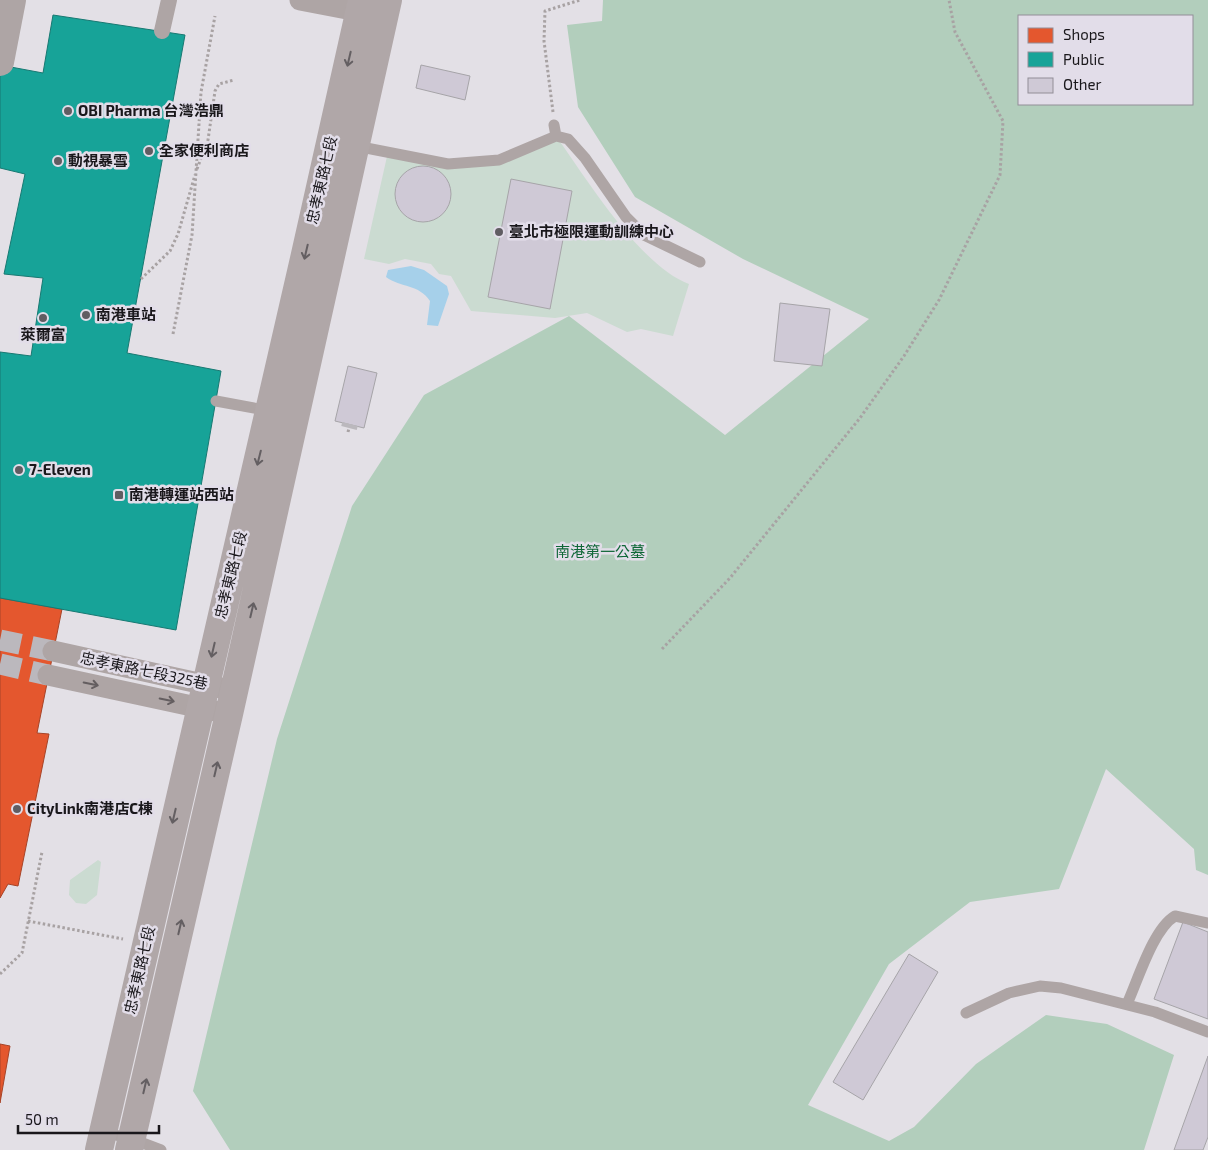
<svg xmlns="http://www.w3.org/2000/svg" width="1208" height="1150" viewBox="0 0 1208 1150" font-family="'Exo 2','Noto Sans TC',sans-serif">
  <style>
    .green { fill: #cbdbd1 }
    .forest { fill: #b2cebc; fill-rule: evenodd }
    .water { fill: #a6d0ea }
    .shops { fill: #e4572e; stroke: #a74428 }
    .public { fill: #17a398; stroke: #187972 }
    .building { fill: #cfc9d6; stroke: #a6a4a8 }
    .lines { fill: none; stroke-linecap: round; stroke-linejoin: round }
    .pedestrian-tunnel { stroke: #bbb8bd; stroke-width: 16; stroke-dasharray: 16 8; stroke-linecap: butt }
    .minor-tunnel { stroke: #bbb8bd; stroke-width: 21; stroke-dasharray: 21 11; stroke-linecap: butt }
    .path { stroke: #a8a2a3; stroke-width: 3; stroke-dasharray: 2.5 2.5; stroke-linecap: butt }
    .service { stroke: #aea5a5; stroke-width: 11 }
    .pedestrian { stroke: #aea5a5; stroke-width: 16 }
    .minor { stroke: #aea5a5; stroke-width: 21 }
    .tertiary { stroke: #aea5a5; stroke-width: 28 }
    .primary { stroke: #b0a7a8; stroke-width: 28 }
    .oneway { stroke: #645f62 }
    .oneway2 { stroke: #645e60 }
    .poi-dot { fill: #605d62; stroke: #e2dde9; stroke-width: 2 }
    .labels { text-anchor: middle; stroke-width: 5; stroke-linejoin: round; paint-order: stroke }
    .poi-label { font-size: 15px; font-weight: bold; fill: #19171b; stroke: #e2dde9; text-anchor: start }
    .street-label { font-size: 15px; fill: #19171b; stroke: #e2dde9 }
    .park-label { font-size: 15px; fill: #0f6737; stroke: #e2dde9 }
  </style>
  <rect width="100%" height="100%" fill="#e3e0e6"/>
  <path class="green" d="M556,136C586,178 640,266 689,284L673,336L641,329L627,332L587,313L555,318L471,311L451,276L439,274L431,264L405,259L389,264L364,259L388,152L448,164L499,160Z
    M98,860L101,862L97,895L86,904L76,903L69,895L70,880Z"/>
  <path class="forest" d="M603,0H1208V875L1196,870L1194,849L1106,769L1059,889L970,902L889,964L808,1105L889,1141L914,1127L976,1064L1046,1015L1107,1024L1174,1055L1144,1150H230L193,1091L277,739L352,506L424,395L569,316L725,435L869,319L743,259L635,197L578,107L567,25L602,21ZM1019,16H1192V104H1019Z"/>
  <path class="water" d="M411,266L424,270L447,286L449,294L438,326L427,325L430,301C419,284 401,288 386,277L388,270Z"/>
  <path class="shops" d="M0,598L62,609L37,733L49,734L18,886L8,884L0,898Z
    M0,1044L10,1046L0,1103Z"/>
  <path class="public" d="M53,15L185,35L127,353L221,371L176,630L0,598V352L31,356L43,278L4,274L25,174L0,168V65L43,73Z"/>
  <path class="building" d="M421,65L470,76L465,100L416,88Z
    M395 194a28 28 0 1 1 56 0a28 28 0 1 1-56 0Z
    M511,179L572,191L550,309L488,297Z
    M780,303L830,309L822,366L774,361Z
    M348,366L377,373L364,428L335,421Z
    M1183,922L1208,932V1019L1154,999Z
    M909,954L938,972L863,1100L833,1082Z
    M1208,1056V1137L1203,1150H1174Z"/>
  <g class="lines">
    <path class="pedestrian-tunnel" d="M349,428L350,424"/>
    <path class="minor-tunnel" d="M0,640L53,651
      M0,664L48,675"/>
    <path class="path" d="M553,112L544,41L545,11L580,0
      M197,169L208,140L215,91L219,84L234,80
      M141,279L170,251L178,234L195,175
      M173,334L192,235L201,92L215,16
      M348,432L349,428
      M662,649L730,578L860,418L904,356L939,300L1000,175L1003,121L955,32L949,0
      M28,921L123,939
      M0,974L22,953L42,852"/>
    <path class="service" d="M554,125L556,136L568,139L585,158L626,217L644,235L700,262
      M356,146L448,164L499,160L556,136
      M216,401L270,411
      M1127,1004C1138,980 1153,929 1175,916L1208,923
      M966,1013L1009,993L1040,986L1061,988L1155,1012L1208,1032
      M103,1132L132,1139L161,1150"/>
    <path class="pedestrian" d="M162,31L169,0"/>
    <path class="minor" d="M300,0L373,14
      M53,651L221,688
      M48,675L229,714"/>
    <path class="tertiary" d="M0,62L12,0"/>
    <path class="primary" d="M99,1150C187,767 277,384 362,0
      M129,1150L229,714L388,0"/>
  </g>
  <defs><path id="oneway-shaft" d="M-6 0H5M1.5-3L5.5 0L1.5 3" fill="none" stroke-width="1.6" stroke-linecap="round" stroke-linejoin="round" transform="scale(1.25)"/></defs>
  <g class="oneway">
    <use href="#oneway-shaft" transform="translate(349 59) rotate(103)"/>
    <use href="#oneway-shaft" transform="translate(306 252) rotate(103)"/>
    <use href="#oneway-shaft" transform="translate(259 458) rotate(104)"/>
    <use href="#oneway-shaft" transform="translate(252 610) rotate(-77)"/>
    <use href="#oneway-shaft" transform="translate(213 650) rotate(103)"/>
    <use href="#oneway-shaft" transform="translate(216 769) rotate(-77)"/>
    <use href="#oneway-shaft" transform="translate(174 816) rotate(103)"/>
    <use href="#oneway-shaft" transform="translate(180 927) rotate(-77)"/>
    <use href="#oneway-shaft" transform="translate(145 1086) rotate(-77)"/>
  </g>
  <g class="oneway2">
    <use href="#oneway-shaft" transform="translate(91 684) rotate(12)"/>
    <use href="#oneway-shaft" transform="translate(167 700) rotate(12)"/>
  </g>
  <g class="poi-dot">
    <circle cx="68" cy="111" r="5"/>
    <circle cx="149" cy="151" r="5"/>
    <circle cx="58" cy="161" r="5"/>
    <circle cx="499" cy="232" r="5"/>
    <circle cx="86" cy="315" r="5"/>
    <circle cx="43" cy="318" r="5"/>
    <circle cx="19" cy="470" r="5"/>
    <rect x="114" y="490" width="10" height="10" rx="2.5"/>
    <circle cx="17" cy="809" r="5"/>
  </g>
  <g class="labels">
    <g class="poi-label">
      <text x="78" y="116">OBI Pharma 台灣浩鼎</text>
      <text x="159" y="156">全家便利商店</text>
      <text x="68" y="166">動視暴雪</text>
      <text x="509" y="237">臺北市極限運動訓練中心</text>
      <text x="96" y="320">南港車站</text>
      <text x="43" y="340" text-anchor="middle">萊爾富</text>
      <text x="29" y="475">7-Eleven</text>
      <text x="129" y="500">南港轉運站西站</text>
      <text x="27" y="814">CityLink南港店C棟</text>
    </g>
    <g class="street-label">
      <text transform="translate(322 180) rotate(-77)" y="5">忠孝東路七段</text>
      <text transform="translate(231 575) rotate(-76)" y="5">忠孝東路七段</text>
      <text transform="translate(144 671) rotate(12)" y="5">忠孝東路七段325巷</text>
      <text transform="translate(140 970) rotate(-77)" y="5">忠孝東路七段</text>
    </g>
    <g class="park-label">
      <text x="600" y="557">南港第一公墓</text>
    </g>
  </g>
  <rect x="1018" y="15" width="175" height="90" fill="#e2dde9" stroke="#928e97"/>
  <rect x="1028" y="28" width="25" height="15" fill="#e4572e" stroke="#928e97"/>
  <text x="1063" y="40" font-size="15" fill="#19171b">Shops</text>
  <rect x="1028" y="52" width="25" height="15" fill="#17a398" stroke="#928e97"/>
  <text x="1063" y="65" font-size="15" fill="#19171b">Public</text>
  <rect x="1028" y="78" width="25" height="15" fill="#cfc9d6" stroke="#928e97"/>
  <text x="1063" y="90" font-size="15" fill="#19171b">Other</text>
  <path d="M18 1125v8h141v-8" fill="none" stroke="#19171b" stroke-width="2.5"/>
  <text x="25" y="1125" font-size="15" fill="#19171b" stroke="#e2dde9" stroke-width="4" paint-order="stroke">50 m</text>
</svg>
